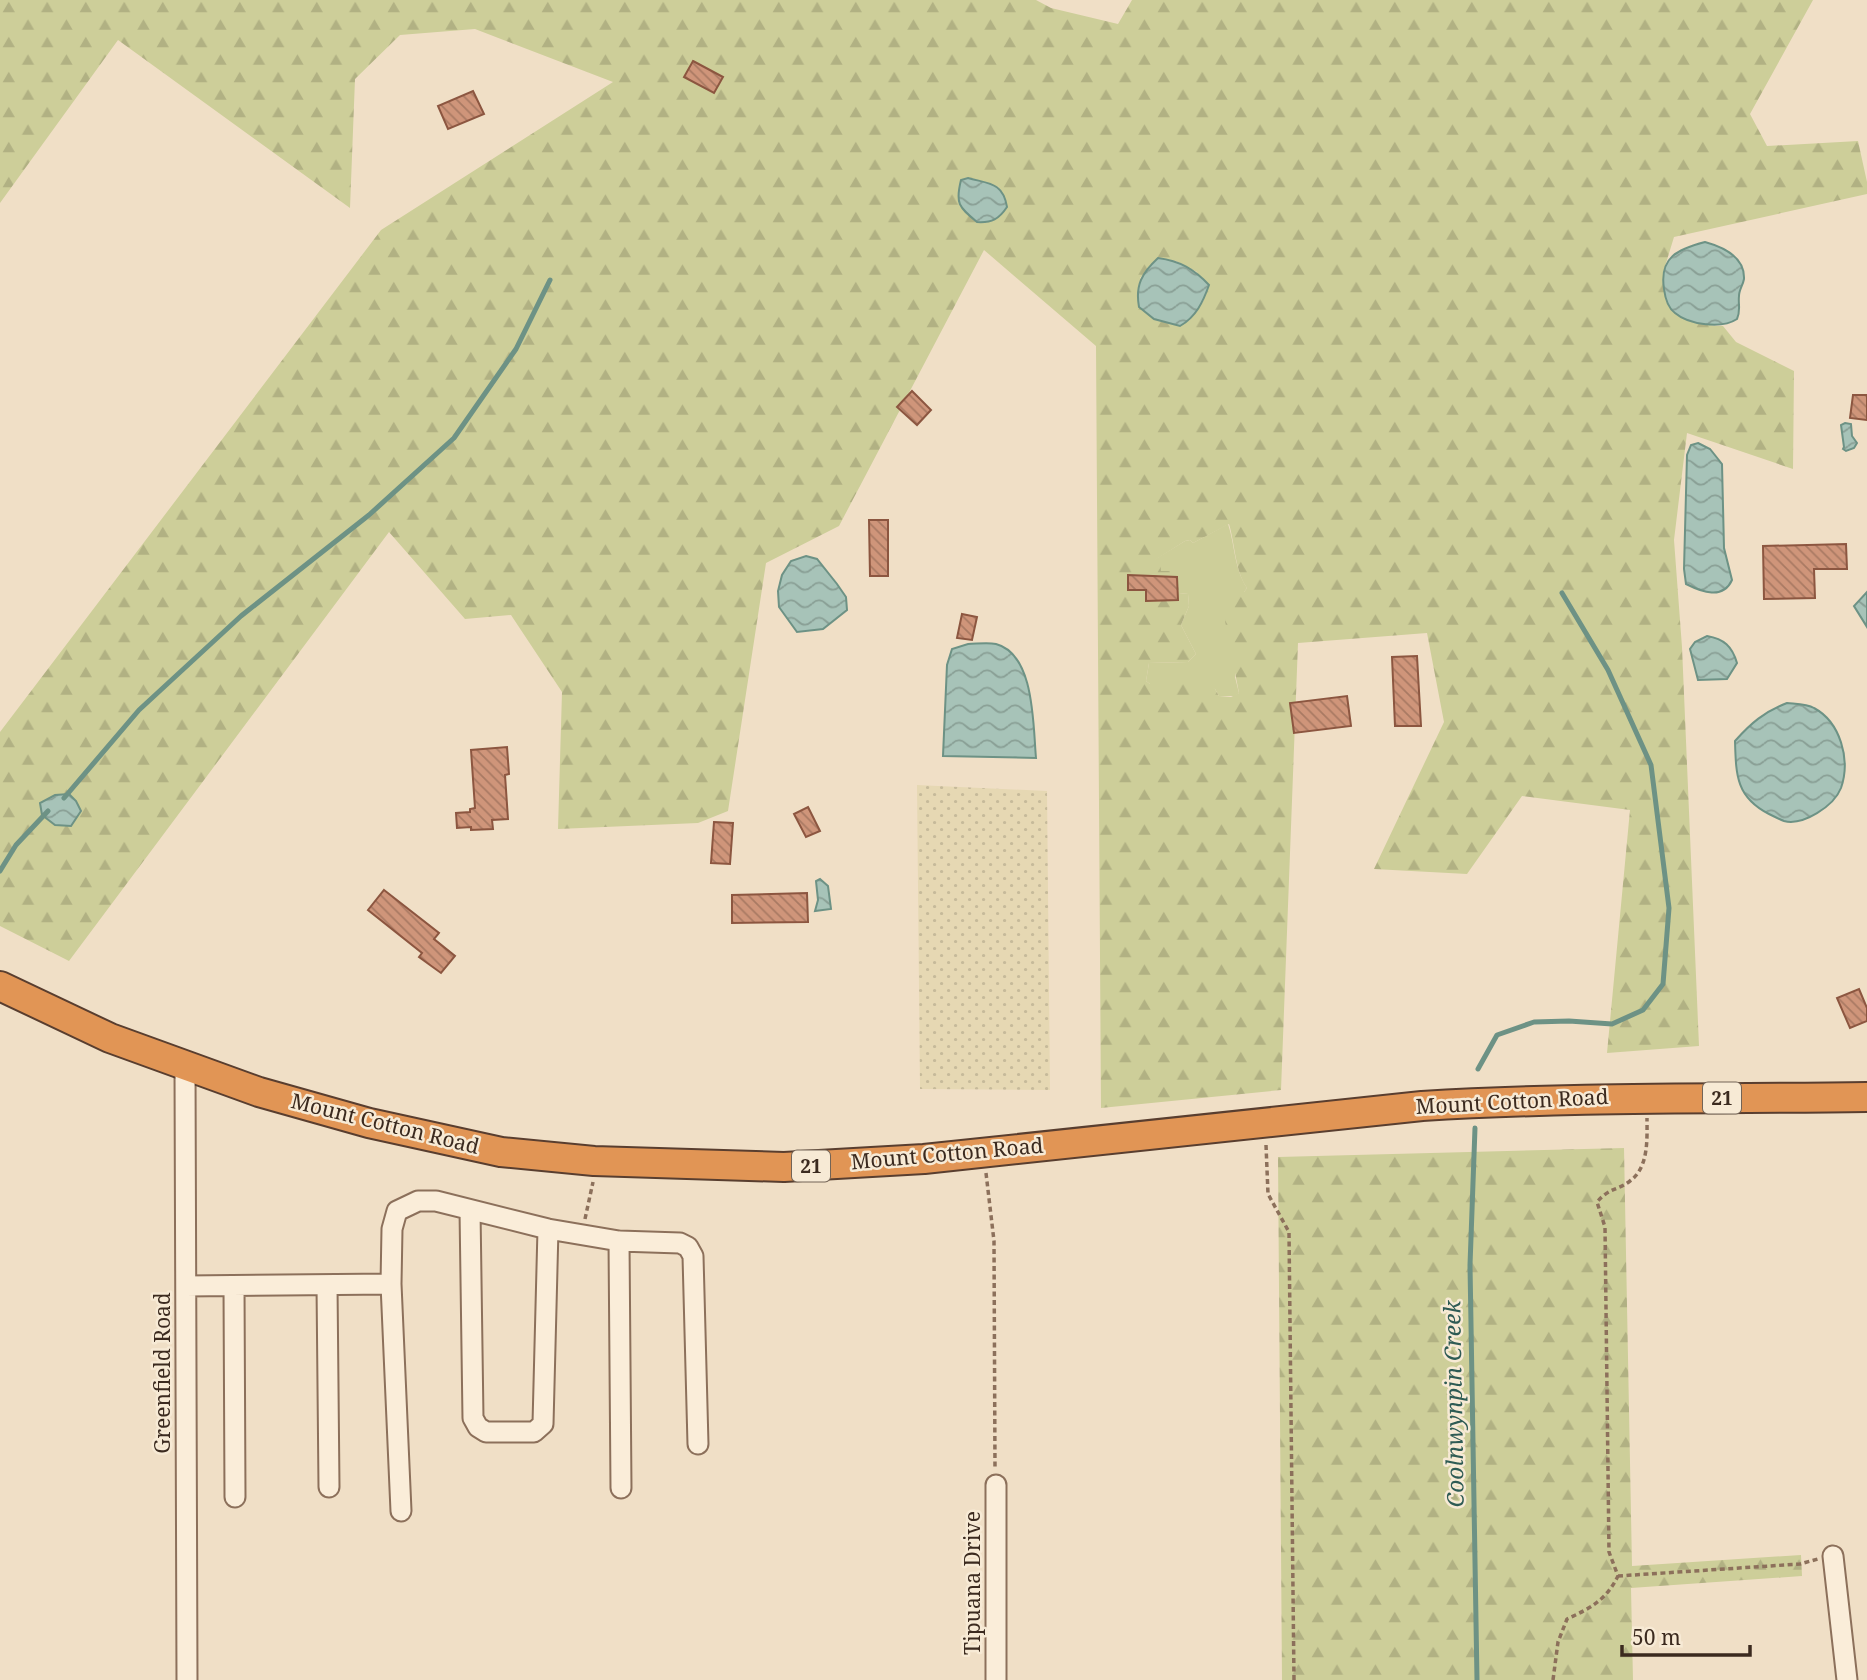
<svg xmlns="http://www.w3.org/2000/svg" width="1867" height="1680" viewBox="0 0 1867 1680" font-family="'Noto Serif',serif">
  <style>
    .farmland { fill: url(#farmland-dots) }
    .grass { fill: #cdce99 }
    .forest { fill: url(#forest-firs); fill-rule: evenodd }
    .water { fill: url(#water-waves); stroke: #6d9285; stroke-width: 2 }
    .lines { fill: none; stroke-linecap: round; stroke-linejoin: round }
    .stream { stroke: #6d9285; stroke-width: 5 }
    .building { fill: url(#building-back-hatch); stroke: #8c5640; stroke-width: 2 }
    .minor-casing { stroke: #8c705b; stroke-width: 23 }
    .highway-casing { stroke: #593e2f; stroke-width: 32 }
    .path { stroke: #8c705b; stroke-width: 3.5; stroke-dasharray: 5 3.5; stroke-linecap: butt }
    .minor { stroke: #faedd9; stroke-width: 19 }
    .highway { stroke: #e19555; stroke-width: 28 }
    .labels { text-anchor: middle; stroke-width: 5; stroke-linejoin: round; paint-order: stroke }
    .shield { fill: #f7ead5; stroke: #736456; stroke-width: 2 }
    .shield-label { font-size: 19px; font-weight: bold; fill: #3b2a1f }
    .street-label { font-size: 21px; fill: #3b2a1f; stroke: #f7ead5 }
    .water-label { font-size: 23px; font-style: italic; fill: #2e5b54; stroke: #f7ead5 }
  </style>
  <defs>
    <pattern id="farmland-dots" width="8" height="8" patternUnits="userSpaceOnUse" patternTransform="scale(1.75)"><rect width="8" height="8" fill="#e6d8b3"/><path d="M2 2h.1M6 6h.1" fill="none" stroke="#c6ba9a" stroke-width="1.8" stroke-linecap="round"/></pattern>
    <pattern id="forest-firs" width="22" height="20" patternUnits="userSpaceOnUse" patternTransform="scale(1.75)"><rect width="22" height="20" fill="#cdce99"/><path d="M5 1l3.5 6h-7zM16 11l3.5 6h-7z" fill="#b1b183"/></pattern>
    <pattern id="water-waves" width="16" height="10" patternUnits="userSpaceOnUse" patternTransform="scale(1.75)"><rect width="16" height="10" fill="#a7c3b8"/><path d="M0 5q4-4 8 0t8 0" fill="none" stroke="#899f95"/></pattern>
    <pattern id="building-back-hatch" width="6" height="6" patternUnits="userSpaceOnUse" patternTransform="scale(1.75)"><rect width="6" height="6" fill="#cf957a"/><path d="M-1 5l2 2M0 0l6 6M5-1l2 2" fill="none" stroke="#a97a63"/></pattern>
  </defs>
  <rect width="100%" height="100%" fill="#f0dfc6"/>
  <path class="farmland" d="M917,785L1047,791L1050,1090L920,1089Z"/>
  <path class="grass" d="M1228,524C1235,545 1234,568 1247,588L1244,592L1235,677L1239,693L1235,696H1219L1215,689L1176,684H1150L1146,681L1149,663L1188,662L1196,654L1181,625L1189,606L1188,594L1179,593L1177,577L1161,571L1154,560L1185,541L1190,540L1193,543Z"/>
  <path class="forest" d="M0,0H1036L1051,8L1118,24L1132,0H1813L1750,114L1767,146L1858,141L1867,182V194L1674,237L1663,273L1684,318L1714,326H1723L1736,342L1794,371L1793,469L1687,433L1674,540L1682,647L1699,1046L1607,1053L1630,810L1522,796L1467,874L1374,869L1444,722L1427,633L1298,643L1281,1090L1101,1108L1096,346L984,250L839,526L766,563L728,811L698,823L558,829L562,692L511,615L465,619L389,532L69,961L0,926V732L381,230L613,82L475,29L400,35L355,79L350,208L118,40L0,203ZM968,178L999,187L987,223ZM1158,258L1176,261L1197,272L1204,300L1190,320L1180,326L1140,278ZM1229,524C1235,544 1235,571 1247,588L1244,592L1227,599L1225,621L1239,693L1231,697L1219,696L1215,689L1207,684H1150L1146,681L1149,663L1188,662L1196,654L1181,625L1189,606L1188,594L1179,593L1177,571H1161L1160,561L1155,560L1185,541L1190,540L1193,543Z
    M1624,1148L1632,1566L1801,1555L1802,1576L1631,1588L1633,1680H1282L1278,1157Z"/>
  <path class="water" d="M968,178C989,184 1003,182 1007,207C999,219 992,223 977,222C959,207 955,204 961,180Z
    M1705,242C1723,247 1745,257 1744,279C1743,285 1739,290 1739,296C1738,304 1741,310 1737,319C1722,329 1689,325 1675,313C1668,308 1665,297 1664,289C1659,257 1678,249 1705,242Z
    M1158,258C1180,261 1194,269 1209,285C1203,302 1196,317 1180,326L1154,319L1139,307C1135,285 1142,273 1158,258Z
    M1845,423L1851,424L1852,436L1857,443L1854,448L1846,451L1843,449L1844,447L1841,425Z
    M1698,443L1710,449L1722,464L1724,548L1732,580C1723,600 1702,592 1686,584L1684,569L1687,455L1691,445Z
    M806,556L817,559L837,584L846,597L847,610L823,629L797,632L779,607L778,591L782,575L791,561Z
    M1867,592V627L1854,606Z
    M1707,636C1724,639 1732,646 1737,663L1727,679L1698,680L1690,649L1695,642Z
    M968,644C976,644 987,642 996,644C1035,654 1033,726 1036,758L943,756L947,665L952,649Z
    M1787,703C1796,704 1807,704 1814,708C1840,722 1851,759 1841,788C1834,806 1803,826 1784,821C1779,819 1773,816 1769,814C1736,797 1736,775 1735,741C1751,723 1764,712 1787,703Z
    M69,794L76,801L81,811L71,826L55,825L42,815L40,803L55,795Z
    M820,879L828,886L831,909L815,911L818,900L816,881Z"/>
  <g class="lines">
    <path class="stream" d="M64,798L139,710L241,616L369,515L454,438L516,349L550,280
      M0,871L16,845L48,811
      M1478,1069L1497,1035L1534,1022L1569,1021L1612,1024L1643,1010L1663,984L1669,908L1651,765L1608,670L1562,593
      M1475,1128L1470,1265L1477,1680"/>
  </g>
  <path class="building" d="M693,61L723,77L714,93L684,77Z
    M473,91L484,114L448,129L438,106Z
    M912,391L931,410L917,425L897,407Z
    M1853,395H1867V420L1850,418Z
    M869,520H888V576H870Z
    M1846,544L1847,569H1814L1815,598L1764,599L1763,546Z
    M1128,575L1177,577L1178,600L1146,601V590H1128Z
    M962,614L977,617L972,640L957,638Z
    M1417,656L1421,726H1395L1392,657Z
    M1347,696L1351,726L1294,733L1290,703Z
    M507,747L509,774L505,775L508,819L492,820L493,829L471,830V827L457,828L456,813L470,812V809L475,808L471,750Z
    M808,807L820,831L806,837L794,814Z
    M714,822L733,823L730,864L711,863Z
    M384,890L439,933L434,939L455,956L441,973L419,957L422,953L368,910Z
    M807,893L808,922L732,923V895Z
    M1859,989L1867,1008V1021L1850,1028L1837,998Z"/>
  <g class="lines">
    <g class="minor-casing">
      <path id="minor" d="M185,1067L187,1680
        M470,1210L473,1418L478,1427L486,1432H534L543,1424L548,1229
        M619,1241L621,1488
        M327,1285L329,1487
        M186,1286L391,1284
        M234,1286L235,1497
        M996,1485V1680
        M401,1511L391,1284L392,1229L397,1211L418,1201H436L548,1229L619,1241L680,1243L688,1247L693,1256L698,1444
        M1833,1556L1847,1680"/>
    </g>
    <g class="highway-casing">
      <path id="highway" d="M0,986L110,1038L259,1092L369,1123L501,1152L594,1161L784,1167L924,1159L1422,1106C1570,1097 1718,1099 1867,1097"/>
    </g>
    <path class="path" d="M1266,1145L1268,1194L1289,1232L1294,1680
      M986,1173L994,1241L995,1469
      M585,1219L593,1182
      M1618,1576L1800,1564L1818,1559
      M1553,1680L1558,1642L1567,1619C1591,1608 1606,1600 1618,1576L1609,1552L1605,1227L1597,1202C1610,1187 1617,1191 1630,1181C1649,1167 1647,1139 1647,1118"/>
    <use href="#minor" class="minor"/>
    <use href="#highway" class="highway"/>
  </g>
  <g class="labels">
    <g class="shield">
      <rect x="1703" y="1082.5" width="38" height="31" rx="5"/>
      <rect x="792" y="1150.5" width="38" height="31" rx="5"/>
    </g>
    <g class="shield-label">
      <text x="1722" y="1105">21</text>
      <text x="811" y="1173">21</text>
    </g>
    <g class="street-label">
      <text transform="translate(1512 1102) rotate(-3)" y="7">Mount Cotton Road</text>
      <text transform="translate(385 1124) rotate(14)" y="7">Mount Cotton Road</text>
      <text transform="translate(947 1154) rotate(-5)" y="7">Mount Cotton Road</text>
      <text transform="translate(163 1373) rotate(-90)" y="7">Greenfield Road</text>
      <text transform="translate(973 1583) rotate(-90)" y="7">Tipuana Drive</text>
    </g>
    <g class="water-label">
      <text transform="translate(1454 1404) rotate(-91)" y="8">Coolnwynpin Creek</text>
    </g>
  </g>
  <path d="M1622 1645v10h128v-10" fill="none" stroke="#3b2a1f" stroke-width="3.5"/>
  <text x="1632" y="1645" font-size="21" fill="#3b2a1f" stroke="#f7ead5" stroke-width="5" paint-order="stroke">50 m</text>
</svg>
